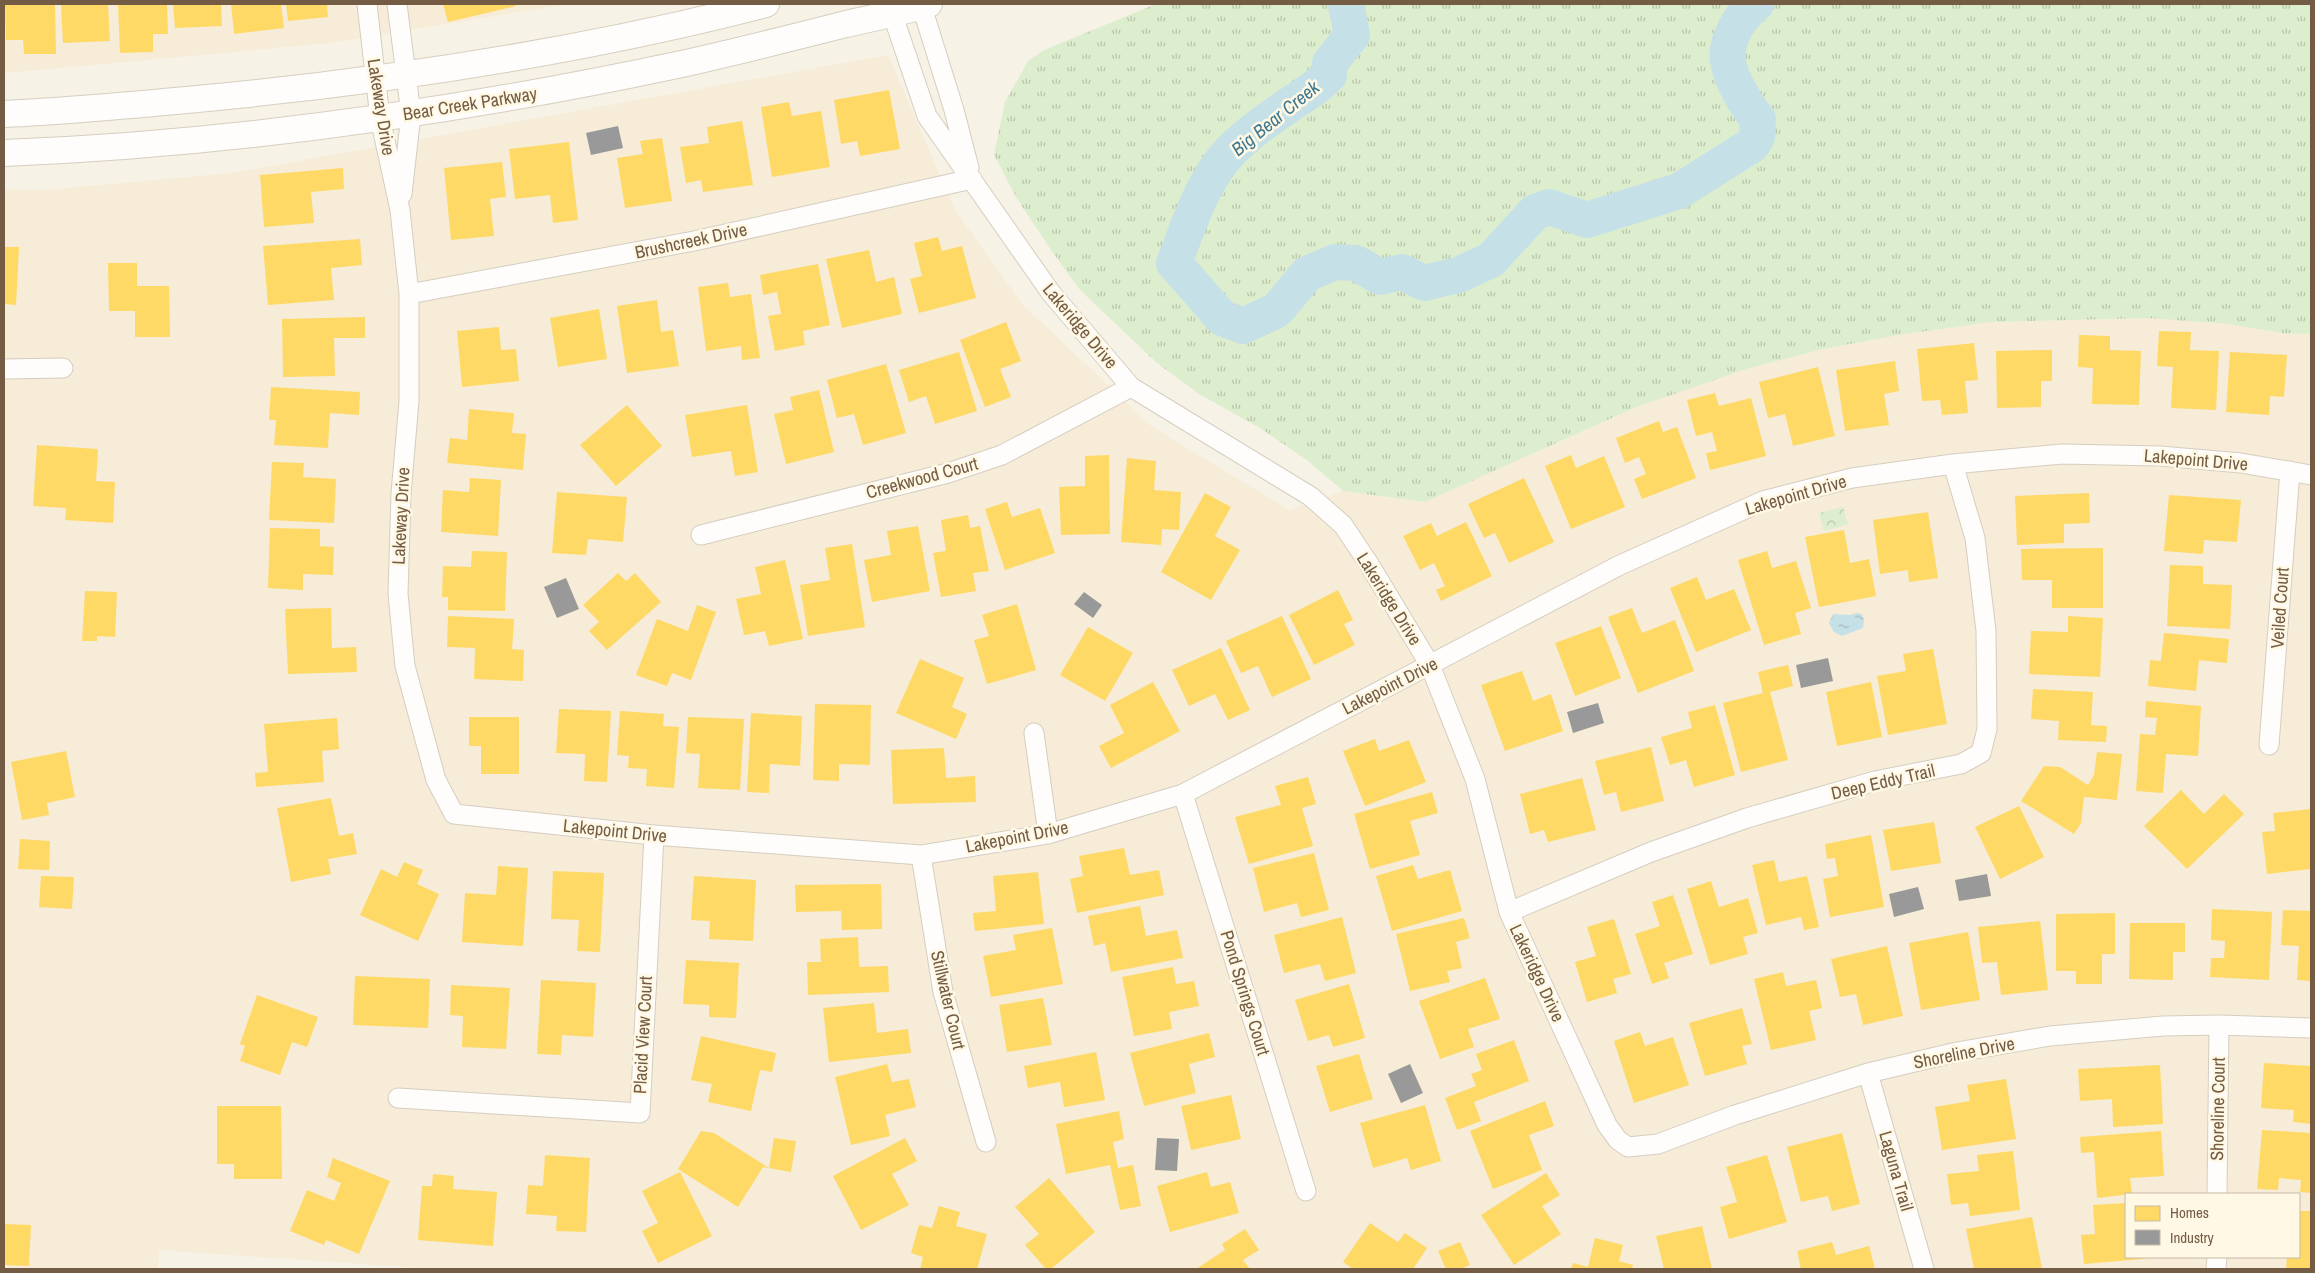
<svg xmlns="http://www.w3.org/2000/svg" width="2315" height="1273" viewBox="0 0 2315 1273" font-family="'Archivo Narrow',sans-serif">
  <style>
    .residential { fill: #f6ecd7; fill-rule: evenodd }
    .grass { fill: url(#grass-tufts) }
    .forest { fill: url(#forest-crowns) }
    .water { fill: url(#water-ripples) }
    .homes { fill: #ffd966 }
    .industry { fill: #999 }
    .lines { fill: none; stroke-linecap: round; stroke-linejoin: round }
    .river { stroke: #c6e0e7; stroke-width: 36 }
    .minor-casing { stroke: #d5cdc0; stroke-width: 21 }
    .secondary-casing { stroke: #d6cec1; stroke-width: 28 }
    .minor { stroke: #fefdfb; stroke-width: 19 }
    .secondary { stroke: #fefdfb; stroke-width: 26 }
    .labels { text-anchor: middle; stroke-width: 5; stroke-linejoin: round; paint-order: stroke }
    .street-label { font-size: 18px; fill: #745c44; stroke: #fff8e4 }
    .water-label { font-size: 19px; font-style: italic; fill: #3f7891; stroke: #fff8e4 }
  </style>
  <defs>
    <pattern id="grass-tufts" width="24" height="20" patternUnits="userSpaceOnUse" patternTransform="scale(1.25)"><rect width="24" height="20" fill="#ddeece"/><path d="M3 7l-1-3M5 7V3M7 7l1-3M15 17l-1-3M17 17v-4M19 17l1-3" fill="none" stroke="#b8c4a9"/></pattern>
    <pattern id="forest-crowns" width="20" height="18" patternUnits="userSpaceOnUse" patternTransform="scale(1.25)"><rect width="20" height="18" fill="#ddeece"/><path d="M2 6a3 3 0 1 1 6 0M12 15a3 3 0 1 1 6 0" fill="none" stroke="#b8c4a9"/></pattern>
    <pattern id="water-ripples" width="26" height="14" patternUnits="userSpaceOnUse" patternTransform="scale(1.25)"><rect width="26" height="14" fill="#c6e0e7"/><path d="M2 4q2-2 4 0t4 0M15 11q2-2 4 0t4 0" fill="none" stroke="#a5b9bd"/></pattern>
  </defs>
  <rect width="100%" height="100%" fill="#f6f2e5"/>
  <path class="residential" d="M4,4H568L331,43L4,73Z
    M888,55L955,210L1022,304L1151,426L1289,510L1343,491L1425,502L1634,408L1746,369L1823,349L1905,334L1991,322L2148,318L2228,324L2282,333L2311,334V1269H436L159,1250L158,1269H4V189L46,190L232,173ZM2126,1194H2299V1257H2126Z"/>
  <path class="grass" d="M1156,4H2311V334L2282,333L2228,324L2148,318L1991,322L1905,334L1823,349L1746,369L1634,408L1425,502L1343,491L1307,460L1260,428L1199,394L1157,363L1080,290L1051,250L1016,197L994,155L1005,102L1028,61L1044,50Z"/>
  <path class="forest" d="M1843,507L1848,524L1824,531L1819,513Z"/>
  <path class="water" d="M1857,613L1862,614L1864,620L1863,628L1842,636L1834,632L1829,623L1833,614L1850,615Z"/>
  <path class="homes" d="M5,4H55L56,54H24L23,40H6Z
    M61,4H108L110,41L63,43Z
    M118,4H167L168,34H153V52L120,53Z
    M173,4H221L222,26L175,28Z
    M231,4H281L284,28L234,34Z
    M286,4H327L328,17L288,21Z
    M443,4H515L516,6L448,22Z
    M889,90L900,149L860,156L857,141L841,144L834,100Z
    M789,102L792,116L821,111L830,167L772,177L761,107Z
    M742,121L753,185L703,192L701,180L686,183L680,147L709,143L707,127Z
    M662,138L672,201L625,208L617,158L643,154L640,141Z
    M569,142L578,220L553,223L550,195L515,199L509,149Z
    M502,162L506,197L490,199L494,236L451,240L444,168Z
    M343,168L344,189L311,192L314,223L264,227L260,175Z
    M938,237L942,251L962,246L976,298L919,313L910,279L922,276L914,243Z
    M360,239L362,265L331,268L334,300L268,305L263,246Z
    M4,247H19L16,305L4,304Z
    M869,250L876,282L894,277L902,314L842,328L826,259Z
    M108,263H137V286H169L170,337H135V311H109Z
    M818,264L830,325L803,331L805,345L775,351L768,316L781,314L777,292L763,295L760,275Z
    M728,283L730,297L751,294L760,358L742,360L741,346L706,351L698,287Z
    M657,300L661,332L673,330L679,366L627,373L617,306Z
    M599,309L607,359L558,367L550,318Z
    M365,317V338H334L335,376L283,377L282,319Z
    M1006,322L1021,361L1000,369L1011,397L985,407L960,340Z
    M499,327L501,350L516,349L519,381L462,387L457,331Z
    M2159,331L2191,332L2190,350L2219,351L2216,410L2171,408L2173,367L2157,366Z
    M2079,335L2110,336V350L2141,351L2139,405L2092,404L2093,368L2078,367Z
    M1974,343L1978,380L1965,381L1968,413L1942,415L1940,400L1922,401L1917,349Z
    M2052,350V381H2041V407L1997,408L1996,351Z
    M959,352L977,411L935,424L926,396L909,402L899,370Z
    M2230,352L2287,355L2284,397L2270,396L2269,415L2226,412Z
    M1895,361L1899,391L1884,394L1889,425L1845,431L1836,370Z
    M886,364L906,433L863,445L854,414L837,418L827,380Z
    M1818,367L1835,436L1793,446L1785,414L1768,418L1759,382Z
    M271,387L360,392L359,415L330,413L328,448L274,445L276,420H269Z
    M819,390L834,452L786,464L774,414L793,410L790,397Z
    M1715,393L1719,406L1751,398L1766,456L1710,470L1706,453L1717,451L1712,432L1696,436L1687,400Z
    M627,405L662,446L616,486L580,445Z
    M747,405L758,472L735,476L731,451L692,457L685,415Z
    M469,409L514,413L512,433L526,434L523,470L447,463L450,438L467,440Z
    M1659,421L1663,432L1677,427L1696,478L1642,499L1634,479L1646,474L1639,457L1625,463L1616,438Z
    M37,445L98,449L96,481L115,482L113,523L65,520L66,508L33,506Z
    M1109,455L1110,534L1061,535L1059,487L1085,486V456Z
    M1571,455L1576,468L1604,456L1625,507L1571,529L1545,466Z
    M1127,458L1156,461L1154,490L1181,492L1179,530L1162,529L1161,545L1121,542Z
    M272,462L304,463L303,477L336,479L334,523L269,520Z
    M470,478L501,480L498,536L441,532L443,490L469,492Z
    M1524,478L1554,542L1509,563L1495,533L1484,538L1468,504Z
    M557,492L627,497L623,542L588,539L586,555L552,553Z
    M1205,493L1231,507L1215,536L1240,550L1211,600L1161,572Z
    M2089,493L2090,523L2064,524V543L2017,545L2015,496Z
    M2169,495L2241,500L2237,542L2204,540L2203,554L2164,551Z
    M1007,502L1012,517L1040,508L1055,553L1005,570L985,509Z
    M1928,512L1938,578L1909,582L1908,570L1880,574L1873,520Z
    M968,515L970,528L980,526L989,571L973,573L976,591L941,597L933,553L946,551L941,520Z
    M1466,522L1492,576L1441,601L1436,590L1445,586L1434,563L1420,570L1403,536L1431,523L1437,536Z
    M918,526L930,591L872,602L864,560L891,555L887,531Z
    M270,528L320,529V546L334,547L333,575L303,574V590L268,588Z
    M1844,530L1850,563L1869,559L1876,596L1819,607L1805,537Z
    M852,544L865,627L808,636L800,585L830,580L825,548Z
    M2103,548V608H2052V580H2022L2021,549Z
    M472,551L507,552L505,611L448,610V597H442L443,566L471,567Z
    M1767,551L1772,568L1796,561L1811,608L1795,613L1801,634L1764,645L1738,560Z
    M785,560L803,639L769,646L765,631L744,635L736,599L761,594L755,567Z
    M2170,565L2203,566V584L2232,585L2230,629L2167,626Z
    M618,573L626,581L635,573L661,602L607,650L589,631L599,622L583,605Z
    M1697,577L1706,600L1734,589L1751,630L1696,652L1670,588Z
    M1338,590L1353,620L1344,624L1355,645L1314,665L1289,615Z
    M85,591L117,592L115,637L97,636V641H82Z
    M1017,604L1036,670L987,684L974,640L989,636L982,615Z
    M697,605L716,612L691,680L672,673L667,686L636,675L657,619L688,631Z
    M331,608L332,648L356,647L357,672L288,674L285,609Z
    M1632,608L1642,633L1675,620L1694,671L1638,693L1608,617Z
    M448,616L514,619L512,649L524,650L523,681L474,679L475,648L447,647Z
    M1282,616L1311,679L1272,697L1258,666L1241,673L1226,641Z
    M2068,616L2103,618L2100,677L2029,674L2031,631L2068,632Z
    M1601,626L1621,678L1575,696L1555,643Z
    M1088,627L1133,653L1105,701L1060,675Z
    M2164,633L2229,639L2227,663L2199,660L2196,691L2148,686L2150,660L2161,661Z
    M1221,648L1250,710L1228,720L1215,694L1189,706L1172,670Z
    M1933,649L1947,724L1888,735L1877,676L1906,671L1903,654Z
    M920,659L964,678L952,707L967,714L956,739L896,713Z
    M1788,665L1793,686L1770,692L1788,760L1741,772L1723,703L1763,693L1758,672Z
    M1522,671L1533,701L1551,694L1563,731L1505,751L1481,685Z
    M1153,682L1180,731L1111,768L1099,746L1124,733L1110,705Z
    M1871,682L1882,737L1837,746L1826,692Z
    M2033,689L2093,692L2091,725L2107,726L2106,742L2058,740L2059,721L2031,719Z
    M2146,701L2201,706L2198,756L2166,754L2163,793L2136,791L2140,734L2155,735L2157,718L2145,717Z
    M815,704L871,705L870,765L839,764V781L813,780Z
    M1715,705L1735,775L1694,787L1686,760L1670,765L1661,737L1692,728L1688,712Z
    M559,709L611,711L607,782L584,781L585,754L556,753Z
    M620,711L664,714L663,726L679,727L674,788L646,786L647,769L628,768L629,756L617,755Z
    M751,713L802,716L800,766L770,764L769,793L747,792Z
    M469,717H519V774H481V746H469Z
    M688,717L744,719L740,790L698,788L700,754L686,753Z
    M337,718L339,749L322,751L324,782L256,787L255,773L268,772L264,724Z
    M1375,739L1379,751L1409,740L1426,782L1365,806L1343,751Z
    M1651,747L1664,801L1621,812L1616,792L1604,795L1595,761Z
    M944,748L946,778L975,776L976,802L893,804L891,750Z
    M66,751L75,797L47,803L49,815L22,820L11,762Z
    M2097,752L2122,754L2117,800L2084,797L2081,823L2074,834L2021,801L2044,766L2060,767L2088,785L2094,775Z
    M1308,777L1316,804L1302,808L1313,846L1249,864L1235,817L1281,805L1275,786Z
    M1582,778L1596,830L1548,842L1544,830L1530,834L1520,794Z
    M2181,790L2204,814L2224,794L2244,814L2187,869L2144,826Z
    M1432,792L1438,813L1410,821L1420,855L1370,869L1354,814Z
    M331,798L339,836L353,833L357,854L328,859L331,874L291,882L277,808Z
    M2019,806L2044,857L2000,879L1975,827Z
    M2311,809V869L2267,874L2262,832L2275,831L2273,813Z
    M1934,822L1941,863L1891,871L1883,830Z
    M1871,835L1884,907L1830,917L1823,879L1838,876L1835,858L1827,859L1825,844Z
    M20,839L50,841L49,870L18,869Z
    M1124,848L1130,875L1159,870L1164,895L1077,913L1070,879L1083,876L1079,856Z
    M1314,853L1329,910L1301,917L1297,903L1264,912L1253,868Z
    M1774,860L1779,882L1807,876L1819,927L1804,930L1801,917L1766,925L1752,865Z
    M404,862L423,870L417,884L439,894L418,941L360,915L381,869L397,877Z
    M1413,865L1418,879L1450,870L1462,911L1392,931L1376,876Z
    M498,866L528,868L523,946L462,942L465,893L496,895Z
    M553,871L604,873L600,952L577,951L579,920L551,919Z
    M1038,872L1044,924L975,931L973,913L996,911L993,876Z
    M41,876L74,877L72,909L39,907Z
    M694,876L756,880L753,941L709,939L710,921L691,920Z
    M1711,881L1719,907L1748,898L1758,933L1743,937L1748,954L1710,965L1687,889Z
    M881,884L882,929L842,930L841,911L796,912L795,885Z
    M1673,895L1693,954L1664,963L1669,978L1652,984L1635,934L1660,926L1652,902Z
    M1140,906L1146,936L1177,930L1183,958L1111,972L1105,943L1094,946L1088,916Z
    M2212,909L2272,912L2269,980L2210,977L2211,958H2224L2225,941L2211,940Z
    M2283,910L2311,911V981L2297,980L2299,946L2281,945Z
    M2115,913V954H2102V984H2076V971H2056V914Z
    M1342,917L1356,973L1325,981L1320,964L1284,973L1274,935Z
    M1464,918L1470,938L1456,942L1462,968L1447,971L1450,982L1410,991L1396,934Z
    M1614,919L1631,974L1613,979L1617,993L1587,1002L1575,962L1596,956L1587,927Z
    M2040,921L2048,990L2001,995L1997,962L1982,963L1978,927Z
    M2130,923H2185V952H2173V980L2129,979Z
    M1052,928L1063,984L991,997L983,956L1016,950L1013,935Z
    M1968,932L1980,1000L1921,1010L1909,943Z
    M858,937L859,967L888,966L889,992L808,995L807,962H821L820,939Z
    M1887,946L1903,1016L1863,1025L1856,994L1840,997L1831,959Z
    M686,960L739,963L736,1018L709,1017V1005L683,1004Z
    M1173,967L1176,984L1194,981L1199,1006L1169,1012L1172,1029L1134,1036L1122,977Z
    M1783,972L1786,986L1816,980L1822,1008L1809,1011L1816,1040L1771,1050L1754,979Z
    M355,976L430,979L428,1028L353,1025Z
    M1485,978L1500,1019L1468,1029L1474,1047L1440,1059L1419,1001Z
    M541,980L596,983L593,1037L562,1035L561,1055L537,1054Z
    M1349,984L1365,1038L1333,1047L1329,1035L1308,1041L1295,1000Z
    M451,985L510,988L506,1049L462,1047L463,1016L450,1015Z
    M257,995L318,1017L307,1047L292,1042L280,1075L240,1061L245,1046L240,1044Z
    M1043,998L1052,1045L1007,1052L999,1005Z
    M874,1003L877,1033L908,1029L911,1053L829,1062L823,1008Z
    M1742,1008L1752,1044L1742,1046L1747,1064L1705,1076L1689,1023Z
    M1640,1032L1645,1046L1673,1037L1689,1085L1634,1103L1614,1041Z
    M1209,1033L1215,1057L1189,1064L1196,1093L1144,1106L1130,1053Z
    M701,1036L776,1053L772,1072L760,1070L751,1111L708,1102L712,1084L691,1080Z
    M1514,1040L1529,1081L1474,1102L1481,1121L1457,1130L1445,1098L1476,1086L1471,1074L1482,1070L1476,1054Z
    M1096,1052L1105,1100L1064,1107L1060,1082L1028,1088L1024,1066Z
    M1359,1054L1373,1099L1330,1112L1316,1066Z
    M2264,1063L2311,1066V1124L2293,1122L2294,1110L2261,1108Z
    M887,1064L892,1082L909,1079L916,1107L885,1115L890,1136L851,1145L835,1077Z
    M2160,1065L2163,1124L2113,1127L2112,1099L2080,1101L2078,1069Z
    M2006,1079L2016,1139L1942,1150L1935,1107L1970,1101L1967,1085Z
    M1231,1095L1241,1139L1191,1150L1181,1106Z
    M1545,1101L1554,1126L1529,1135L1542,1170L1493,1189L1470,1131Z
    M1425,1105L1441,1161L1411,1170L1407,1158L1373,1168L1360,1123Z
    M217,1106H281L282,1179H234V1164H217Z
    M1119,1111L1124,1139L1113,1142L1118,1168L1133,1165L1141,1206L1120,1210L1110,1165L1066,1174L1056,1124Z
    M2262,1130L2311,1133V1193L2300,1192L2301,1180L2279,1178L2278,1190L2257,1189Z
    M701,1131L714,1133L769,1168L774,1138L796,1141L791,1172L763,1167L738,1207L678,1169Z
    M2161,1131L2164,1176L2130,1178L2132,1194L2097,1198L2094,1152L2081,1153L2080,1137Z
    M1842,1133L1860,1204L1832,1211L1828,1196L1801,1202L1787,1147Z
    M905,1138L917,1161L892,1174L909,1205L861,1230L833,1176Z
    M2013,1151L2020,1210L1970,1216L1968,1203L1951,1205L1947,1174L1979,1171L1977,1155Z
    M545,1155L590,1158L586,1232L556,1231L557,1216L526,1214L528,1185L543,1186Z
    M1767,1155L1787,1222L1729,1239L1720,1207L1737,1202L1726,1167Z
    M333,1158L390,1181L359,1254L326,1240L324,1245L290,1231L307,1190L334,1201L341,1183L327,1177Z
    M680,1172L712,1236L658,1263L642,1231L658,1223L642,1191Z
    M1207,1172L1211,1187L1230,1182L1239,1213L1170,1232L1157,1186Z
    M1546,1173L1560,1195L1542,1206L1561,1234L1514,1265L1481,1215Z
    M433,1174L454,1176L453,1189L497,1192L493,1246L418,1240L422,1186H432Z
    M1049,1178L1095,1232L1051,1269H1046L1025,1245L1039,1234L1015,1207Z
    M2126,1203V1257L2153,1258L2084,1264L2081,1235L2095,1234L2093,1205Z
    M939,1206L960,1212L956,1226L987,1234L977,1269H920L923,1257L911,1253L919,1225L932,1228Z
    M2299,1211H2311V1269H2286L2287,1257H2299Z
    M2032,1217L2042,1269H1974L1966,1229Z
    M1370,1223L1398,1242L1405,1233L1427,1248L1413,1269H1353L1343,1262Z
    M4,1224L31,1225L29,1266L4,1265Z
    M1702,1226L1712,1269H1664L1656,1236Z
    M1245,1229L1259,1250L1243,1260L1250,1269H1196L1225,1250L1222,1244Z
    M1595,1238L1623,1245L1619,1261L1633,1265L1632,1269H1571L1573,1263L1588,1267Z
    M1460,1242L1470,1265L1460,1269H1446L1438,1251Z
    M1832,1242L1836,1255L1869,1246L1875,1269H1801L1797,1251Z"/>
  <path class="industry" d="M618,126L623,148L591,155L586,133Z
    M566,578L579,609L557,618L544,587Z
    M1084,592L1102,605L1093,618L1074,604Z
    M1828,658L1833,681L1801,688L1796,665Z
    M1598,703L1604,723L1573,733L1567,712Z
    M1987,874L1991,896L1959,901L1955,880Z
    M1918,887L1924,909L1894,917L1889,894Z
    M1410,1064L1423,1093L1401,1103L1388,1074Z
    M1157,1138L1179,1139L1177,1171L1155,1170Z"/>
  <g class="lines">
    <path class="river" d="M1346,4L1352,35L1330,63L1329,75L1317,86C1286,108 1241,134 1219,165C1198,194 1187,230 1174,263L1222,318L1243,326L1277,310L1307,274L1335,262L1356,263L1380,277L1402,272L1424,283L1458,275L1491,260L1535,212L1549,207L1587,220L1679,191L1752,145L1757,137L1758,119C1747,107 1730,78 1728,61C1725,40 1740,16 1756,4"/>
    <g class="minor-casing">
      <path id="minor" d="M367,4L380,118L400,210L409,294V401L401,494L398,594L405,666L436,780L454,814L654,835L921,855L1048,834L1183,794L1620,565L1763,501L1852,478L1953,464L2062,454L2160,456L2241,463L2311,475
        M397,4L411,114L402,194
        M889,4L927,116L1051,293L1131,387L1310,496L1343,525L1369,564L1430,665L1475,779L1509,912L1607,1125L1618,1140L1628,1147L1658,1144L1735,1115L1868,1073L1957,1052L2050,1036L2163,1026L2219,1025L2311,1028
        M921,4L954,110L969,168
        M409,294L694,241L972,179
        M4,369L63,368
        M701,535L948,473L1002,455L1131,387
        M1034,733L1048,834
        M2269,745L2290,471
        M1183,794L1306,1191
        M921,855L943,992L986,1142
        M1509,912L1651,852L1747,818L1875,781L1961,764L1981,753L1987,729L1986,631L1975,538L1953,464
        M1868,1073L1924,1269
        M398,1098L640,1113L654,835
        M2217,1194L2219,1025
        M2216,1269L2217,1257"/>
    </g>
    <g class="secondary-casing">
      <path id="secondary" d="M4,114C68,111 133,105 197,99C388,81 580,52 766,4
        M4,153C230,144 455,112 677,65C732,53 787,39 842,25C871,18 900,13 929,4"/>
    </g>
    <use href="#minor" class="minor"/>
    <use href="#secondary" class="secondary"/>
  </g>
  <g class="labels">
    <g class="street-label">
      <text transform="translate(470 104) rotate(-9)" y="6">Bear Creek Parkway</text>
      <text transform="translate(381 107) rotate(81)" y="6">Lakeway Drive</text>
      <text transform="translate(691 241) rotate(-12)" y="6">Brushcreek Drive</text>
      <text transform="translate(1080 326) rotate(50)" y="6">Lakeridge Drive</text>
      <text transform="translate(2196 460) rotate(5)" y="6">Lakepoint Drive</text>
      <text transform="translate(922 478) rotate(-15)" y="6">Creekwood Court</text>
      <text transform="translate(1796 495) rotate(-16)" y="6">Lakepoint Drive</text>
      <text transform="translate(401 516) rotate(-87)" y="6">Lakeway Drive</text>
      <text transform="translate(1389 599) rotate(58)" y="6">Lakeridge Drive</text>
      <text transform="translate(2280 608) rotate(-86)" y="6">Veiled Court</text>
      <text transform="translate(1390 686) rotate(-27)" y="6">Lakepoint Drive</text>
      <text transform="translate(1883 782) rotate(-13)" y="6">Deep Eddy Trail</text>
      <text transform="translate(615 831) rotate(6)" y="6">Lakepoint Drive</text>
      <text transform="translate(1017 837) rotate(-11)" y="6">Lakepoint Drive</text>
      <text transform="translate(1537 973) rotate(65)" y="6">Lakeridge Drive</text>
      <text transform="translate(1245 993) rotate(73)" y="6">Pond Springs Court</text>
      <text transform="translate(948 1000) rotate(77)" y="6">Stillwater Court</text>
      <text transform="translate(643 1035) rotate(-87)" y="6">Placid View Court</text>
      <text transform="translate(1964 1053) rotate(-11)" y="6">Shoreline Drive</text>
      <text transform="translate(2218 1109) rotate(-89)" y="6">Shoreline Court</text>
      <text transform="translate(1896 1171) rotate(74)" y="6">Laguna Trail</text>
    </g>
    <g class="water-label">
      <text transform="translate(1275 118) rotate(-39)" y="7">Big Bear Creek</text>
    </g>
  </g>
  <rect width="2315" height="1273" fill="none" stroke="#745c44" stroke-width="10"/>
  <rect x="2125" y="1193" width="175" height="65" fill="#fff8e4" stroke="#c7baa4"/>
  <rect x="2135" y="1206" width="25" height="15" fill="#ffd966" stroke="#c7baa4"/>
  <text x="2170" y="1218" font-size="15" fill="#745c44">Homes</text>
  <rect x="2135" y="1230" width="25" height="15" fill="#999999" stroke="#c7baa4"/>
  <text x="2170" y="1243" font-size="15" fill="#745c44">Industry</text>
</svg>
